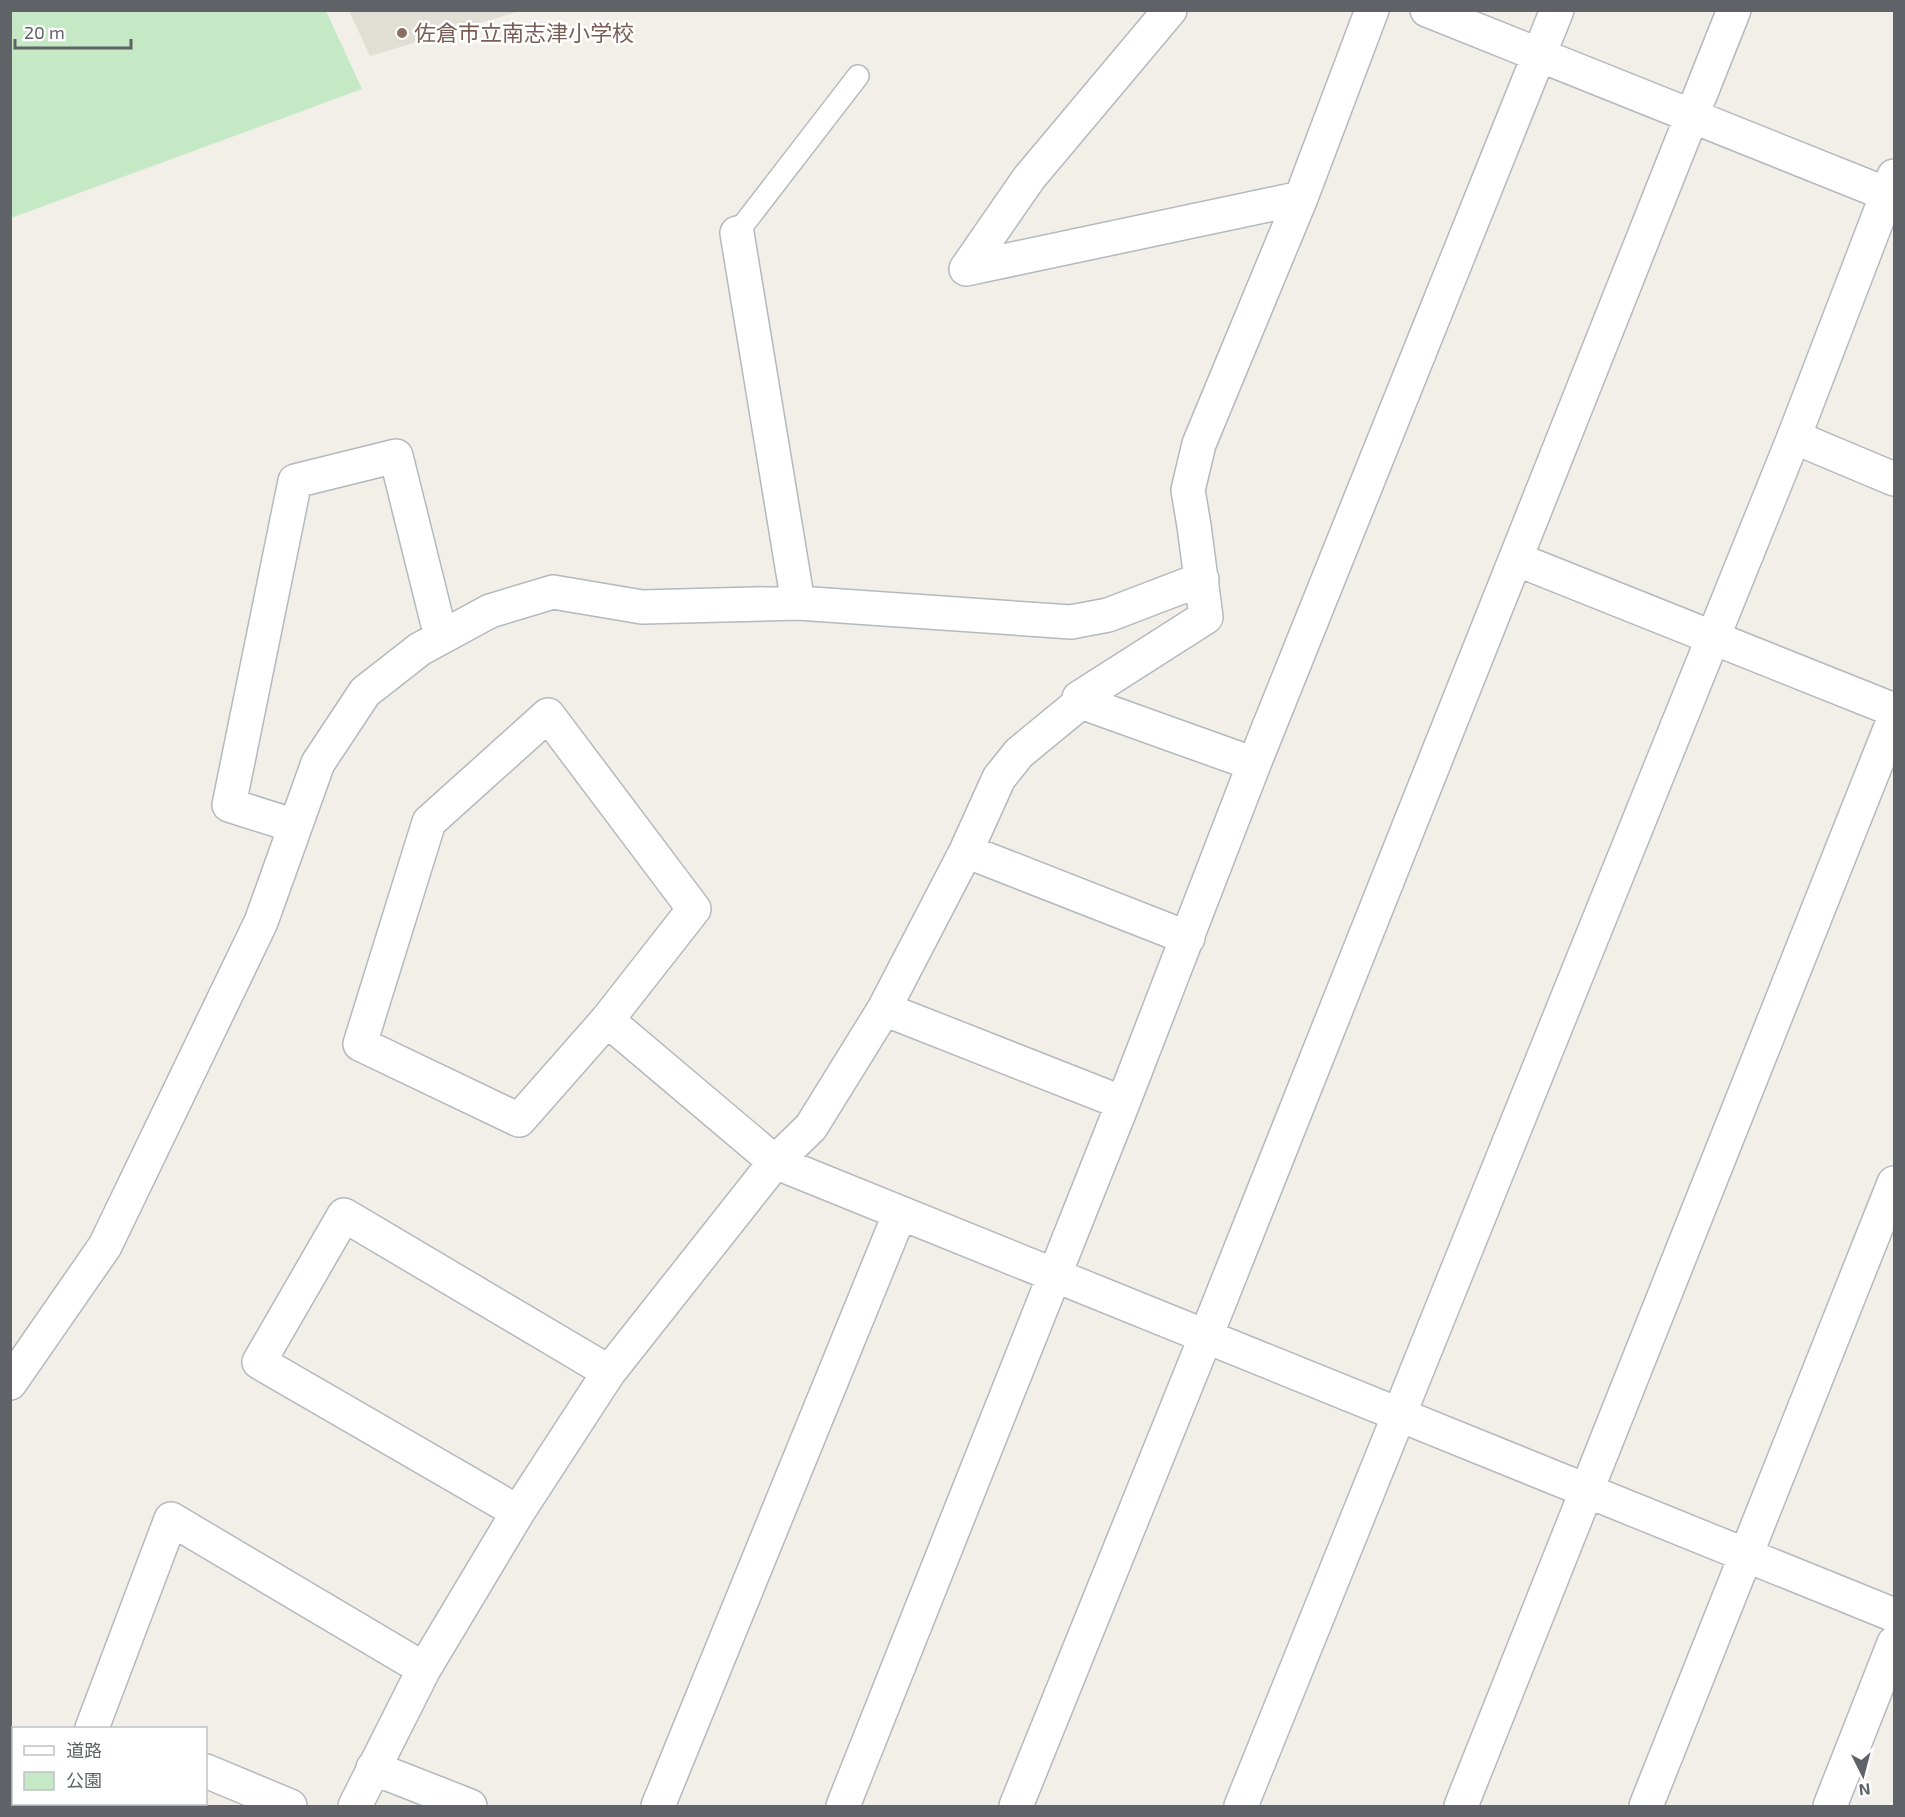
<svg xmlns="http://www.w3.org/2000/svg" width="1905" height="1817" viewBox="0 0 1905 1817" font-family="'Exo 2','Noto Sans JP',sans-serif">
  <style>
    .education { fill: #e1ded6 }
    .green { fill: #c5e8c5 }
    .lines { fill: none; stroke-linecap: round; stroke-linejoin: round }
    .lane-casing { stroke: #b5b8bc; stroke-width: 24 }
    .street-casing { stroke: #b5b8bc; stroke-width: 36 }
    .secondary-casing { stroke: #b6babf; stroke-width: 36 }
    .lane { stroke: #fff; stroke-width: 21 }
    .street { stroke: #fff; stroke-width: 33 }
    .secondary { stroke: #fff; stroke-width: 33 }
    .education-dot { fill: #8d6e63; stroke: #fff; stroke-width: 2 }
    .labels { text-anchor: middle; stroke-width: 5; stroke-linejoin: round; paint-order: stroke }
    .education-label { font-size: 22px; fill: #785e54; stroke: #fff; text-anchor: start }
  </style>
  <rect width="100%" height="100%" fill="#f1efe8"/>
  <path class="education" d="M349,11H520L370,56Z"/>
  <path class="green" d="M11,10L326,11L362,89L11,218Z"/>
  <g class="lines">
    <g class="lane-casing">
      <path id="lane" d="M737,233L858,76"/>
    </g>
    <g class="street-casing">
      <path id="street" d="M1170,10L1029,178L966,269L1301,198
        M1427,10L1894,197
        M737,233L798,603
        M1794,437L1894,479
        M1516,559L1894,710
        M1081,702L1254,764
        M548,715L694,909L607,1020L519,1120L360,1044L429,822Z
        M295,826L229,805L295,481L396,456L441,637
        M966,851L1188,938
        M884,1009L1123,1103
        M607,1020L775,1162L1894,1615
        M10,1383L105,1246L261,922L318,763L365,692L420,649L490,611L553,592L642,607L798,603L1071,622L1108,615L1202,579
        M518,1512L259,1362L344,1215L609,1372
        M92,1728L171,1519L424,1669
        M373,1768L470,1806
        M206,1771L290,1806
        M65,1806L66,1804
        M355,1806L424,1669L518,1512L609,1372L775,1162L811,1127L884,1009L966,851L999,778L1019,753L1081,702L1079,698L1206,617L1194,526L1188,490L1199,444L1301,198L1372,10
        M658,1806L900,1213
        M843,1806L1123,1103L1254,764L1557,10
        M1016,1806L1206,1336L1734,10
        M1461,1806L1894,719
        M1646,1806L1894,1183
        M1830,1806L1894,1643"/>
    </g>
    <g class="secondary-casing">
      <path id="secondary" d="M1241,1806L1794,437L1894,176"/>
    </g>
    <use href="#lane" class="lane"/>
    <use href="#street" class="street"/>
    <use href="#secondary" class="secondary"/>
  </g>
  <circle class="education-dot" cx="402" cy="33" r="6"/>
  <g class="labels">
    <g class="education-label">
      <text x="414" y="41">佐倉市立南志津小学校</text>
    </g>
  </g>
  <rect width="1905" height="1817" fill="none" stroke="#5f6368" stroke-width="24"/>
  <rect x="12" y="1727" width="195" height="78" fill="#ffffff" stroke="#bfc1c3" stroke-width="1.5"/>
  <rect x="24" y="1746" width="30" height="9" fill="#ffffff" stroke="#bfc1c3" stroke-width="1.5"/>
  <text x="66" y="1757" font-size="18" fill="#5f6368">道路</text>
  <rect x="24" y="1772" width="30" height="18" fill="#c5e8c5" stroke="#bfc1c3" stroke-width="1.5"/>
  <text x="66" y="1787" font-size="18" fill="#5f6368">公園</text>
  <g transform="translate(1863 1775) rotate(174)" stroke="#ffffff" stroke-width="4.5" paint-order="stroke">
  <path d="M0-4.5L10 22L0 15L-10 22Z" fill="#5f6368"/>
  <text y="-9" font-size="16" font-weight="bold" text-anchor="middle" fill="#5f6368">N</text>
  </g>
  <path d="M15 39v9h116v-9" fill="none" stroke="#5f6368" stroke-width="3"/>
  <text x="24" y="39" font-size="18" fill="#5f6368" stroke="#ffffff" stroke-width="4.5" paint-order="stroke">20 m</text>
</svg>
